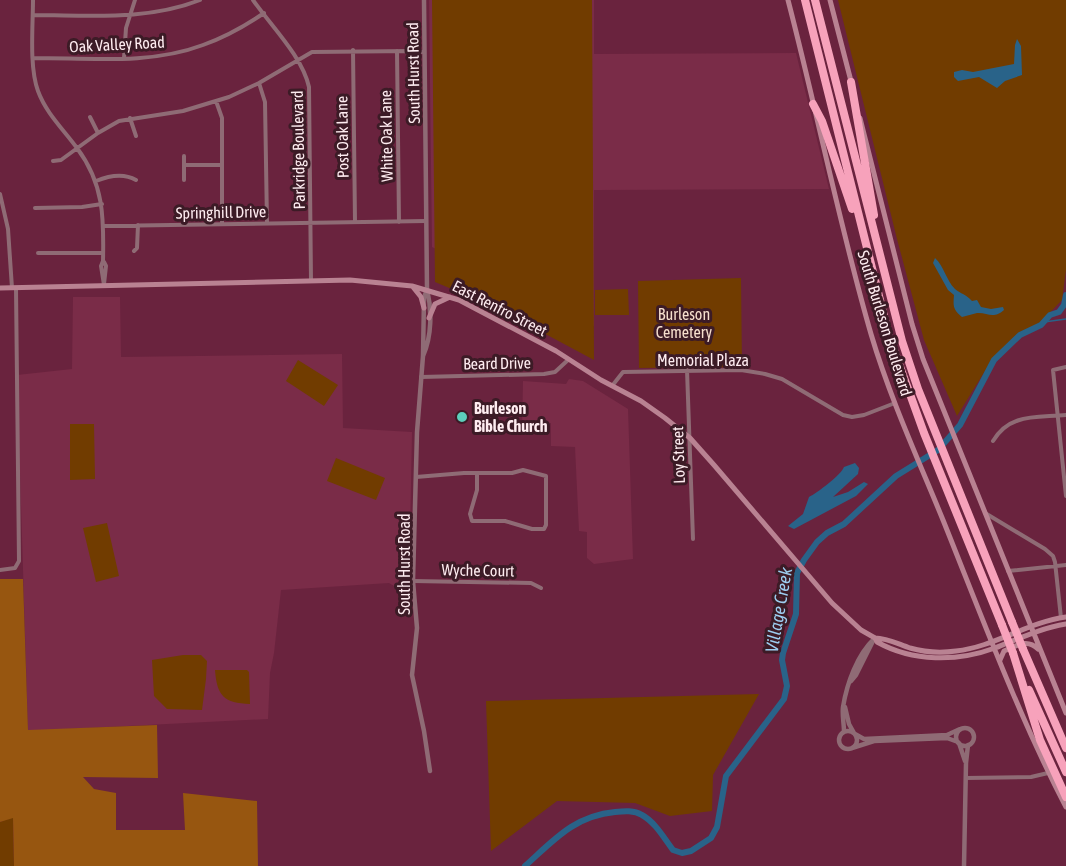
<svg xmlns="http://www.w3.org/2000/svg" width="1066" height="866" viewBox="0 0 1066 866" font-family="'Asap Condensed',sans-serif">
  <style>
    .built { fill: #7a2c48 }
    .green { fill: #713c00 }
    .forest { fill: #975610 }
    .water { fill: #296389 }
    .lines { fill: none; stroke-linecap: round; stroke-linejoin: round }
    .stream { stroke: #296389; stroke-width: 1.5 }
    .river { stroke: #296389; stroke-width: 6 }
    .minor { stroke: #8f6b75; stroke-width: 4 }
    .tertiary { stroke: #8f6b75; stroke-width: 4.5 }
    .secondary { stroke: #b98292; stroke-width: 5 }
    .motorway { stroke: #f7a2bb; stroke-width: 8 }
    .motorway-bridge { stroke: #f7a2bb; stroke-width: 8 }
    .poi-dot { fill: #5ccebb; stroke: #3c1b26; stroke-width: 2 }
    .labels { text-anchor: middle; stroke-width: 6; stroke-linejoin: round; paint-order: stroke }
    .street-label { font-size: 16px; fill: #feecf0; stroke: #3c1b26 }
    .park-label { font-size: 16px; fill: #f6dfcd; stroke: #3c1b26 }
    .poi-label { font-size: 16px; font-weight: bold; fill: #feecf0; stroke: #3c1b26; text-anchor: start }
    .water-label { font-size: 18px; font-style: italic; fill: #9ecdf0; stroke: #3c1b26 }
  </style>
  <rect width="100%" height="100%" fill="#6a233e"/>
  <path class="built" d="M429,0H594V54L796,53L829,189L594,190V326L432,247Z
    M73,297H120L121,357L342,354L343,428L412,432L409,590H401L389,583L281,590L274,653L270,673L268,719L28,731L17,375L72,369Z
    M569,379L583,381L628,409L633,559L594,564L587,558V532L579,531L575,447L551,446V423L522,430L523,381L566,384Z"/>
  <path class="green" d="M432,0H592L594,360L497,308L435,282Z
    M838,0H1066V270L1062,300L1039,324L1020,332L993,358L957,416L924,340L897,239Z
    M741,278L742,367L639,368L638,281Z
    M628,289L629,315H595V290Z
    M298,360L338,385L324,406L286,381Z
    M70,424H94L95,479L70,480Z
    M336,458L385,478L376,500L327,481Z
    M107,523L119,576L96,582L83,528Z
    M183,655H201L207,661L206,679L202,710L167,709L154,696L152,660Z
    M215,670H247L249,672L250,704C224,703 217,696 215,670Z
    M759,694L713,775L712,811L670,816L635,803L557,801L491,851L486,701Z
    M13,817L14,866H0V822Z"/>
  <path class="forest" d="M0,579H23L28,730L157,725L158,778L83,777L94,789L116,793V830H185L183,793L257,801L258,866H14L13,818L0,822Z"/>
  <path class="water" d="M1017,39L1021,46L1022,75L1005,81L997,88L979,77L958,81L954,77V72L962,70L973,72L1014,64L1015,45Z
    M935,258C944,266 946,280 955,289C961,294 966,294 972,301L977,300L981,307L991,309L1003,307L1004,310C993,320 987,312 977,313C972,314 967,316 962,317C953,310 953,306 954,295L948,290L933,263Z
    M855,463L859,468L858,474L833,497L848,492L864,482L868,484L856,496L794,529L788,526L803,514L809,497C817,493 841,475 844,467Z"/>
  <g class="lines">
    <path class="stream" d="M1044,322L1066,319"/>
    <path class="river" d="M525,866C554,840 574,816 615,812C624,811 634,810 642,815C655,822 664,838 673,850L682,853L691,851L711,838L717,827L726,776L784,699L787,686L782,660L783,653L796,614L797,573L804,560L817,542L827,533L844,524L896,476L938,450L960,425L994,360L1020,335L1041,325L1050,315L1059,312L1064,305L1066,295"/>
    <path class="minor" d="M33,0C33,27 29,66 38,91C46,113 63,129 77,148C104,184 104,218 103,261L101,266L104,285
      M253,0C271,26 302,56 309,87L311,281
      M33,15C89,15 148,21 200,0
      M353,50L355,222
      M397,51L399,222
      M34,58C90,58 150,65 203,45C225,37 245,26 264,13
      M124,58L126,28L135,0
      M259,83L265,102L267,223
      M216,101L222,118V223
      M90,117L98,133
      M130,118L136,136
      M184,156V180
      M53,161L61,160L98,133L119,121L183,111L229,97L259,83L312,52L411,51L424,52
      M185,165H221
      M96,181C108,176 124,173 136,180
      M0,194L8,229L12,288
      M35,208L82,207L102,204
      M104,226L426,221
      M134,251L137,248L138,225
      M38,253H103
      M104,262L106,266L104,284
      M1066,367L1053,370L1066,496
      M687,370L693,539
      M421,377L544,374L555,372L568,360
      M612,386L623,372L741,370L765,374L782,379L843,415L852,417L864,415L895,403
      M993,441C1010,413 1036,418 1066,415
      M416,477L464,473H512L523,470L546,476V525L544,529H532L505,521H472L470,514L477,490V473
      M985,513L1045,549L1053,556L1055,562L1061,618
      M0,570L15,568L19,561L16,288
      M1008,571L1066,565
      M413,581L531,583L541,588
      M966,778L1031,777L1048,773"/>
    <path class="tertiary" d="M427,289L424,298L423,356L417,432L413,581L417,628L412,675L424,731L430,771
      M423,356C432,336 432,310 427,289L424,0
      M851,681L856,675L874,639
      M845,707L849,724L854,733
      M956 737a9 9 0 1 1 18 0a9 9 0 1 1-18 0Z
      M839 740a9 9 0 1 1 18 0a9 9 0 1 1-18 0Z
      M844,732C844,724 842,715 843,707C847,683 857,655 875,638
      M855,734L864,739L947,735L960,729
      M959,743L965,761
      M852,748L874,741L947,738L958,742
      M964,866L966,763L968,745"/>
    <path class="secondary" d="M788,0C817,111 839,224 871,334C890,398 918,459 943,520C982,617 1018,715 1066,807
      M830,0L852,85
      M860,118L912,324L923,359L1066,713
      M413,287L421,297L424,308
      M0,288L350,280L412,286L459,300L556,351L601,380L641,401L665,418L690,438L714,465L832,603L861,630L875,638L877,642C913,662 957,662 995,648C1018,639 1041,628 1066,624
      M429,318L435,304L450,297
      M875,638C887,638 898,644 910,648C924,652 942,653 956,651C994,647 1028,622 1066,617
      M1000,660L1004,651C1016,646 1027,638 1038,649"/>
    <path class="motorway" d="M805,0L889,336L924,433L1002,625
      M815,0L902,341L918,389L1012,622
      M851,82L874,215
      M813,104L822,121L852,209
      M1023,649L1066,748
      M1013,653L1040,740L1066,797
      M1029,690L1066,772"/>
    <path class="motorway-bridge" d="M1012,622L1023,649
      M1002,625L1013,653"/>
  </g>
  <circle class="poi-dot" cx="462" cy="417" r="6"/>
  <g class="labels">
    <g class="street-label">
      <text transform="translate(117 44) rotate(-3)" y="6">Oak Valley Road</text>
      <text transform="translate(413 73) rotate(-91)" y="6">South Hurst Road</text>
      <text transform="translate(386 136) rotate(-91)" y="6">White Oak Lane</text>
      <text transform="translate(342 137) rotate(-91)" y="6">Post Oak Lane</text>
      <text transform="translate(298 150) rotate(-91)" y="6">Parkridge Boulevard</text>
      <text transform="translate(221 212) rotate(-1)" y="6">Springhill Drive</text>
      <text transform="translate(500 308) rotate(27)" y="6">East Renfro Street</text>
      <text transform="translate(885 323) rotate(73)" y="6">South Burleson Boulevard</text>
      <text x="703" y="366">Memorial Plaza</text>
      <text transform="translate(497 363) rotate(-1)" y="6">Beard Drive</text>
      <text transform="translate(678 455) rotate(-92)" y="6">Loy Street</text>
      <text transform="translate(404 564) rotate(-90)" y="6">South Hurst Road</text>
      <text transform="translate(478 570) rotate(1)" y="6">Wyche Court</text>
    </g>
    <g class="park-label">
      <text x="684" y="320">Burleson<tspan x="684" dy="18">Cemetery</tspan></text>
    </g>
    <g class="poi-label">
      <text x="474" y="414">Burleson<tspan x="474" dy="18">Bible Church</tspan></text>
    </g>
    <g class="water-label">
      <text transform="translate(779 610) rotate(-80)" y="6">Village Creek</text>
    </g>
  </g>
</svg>
